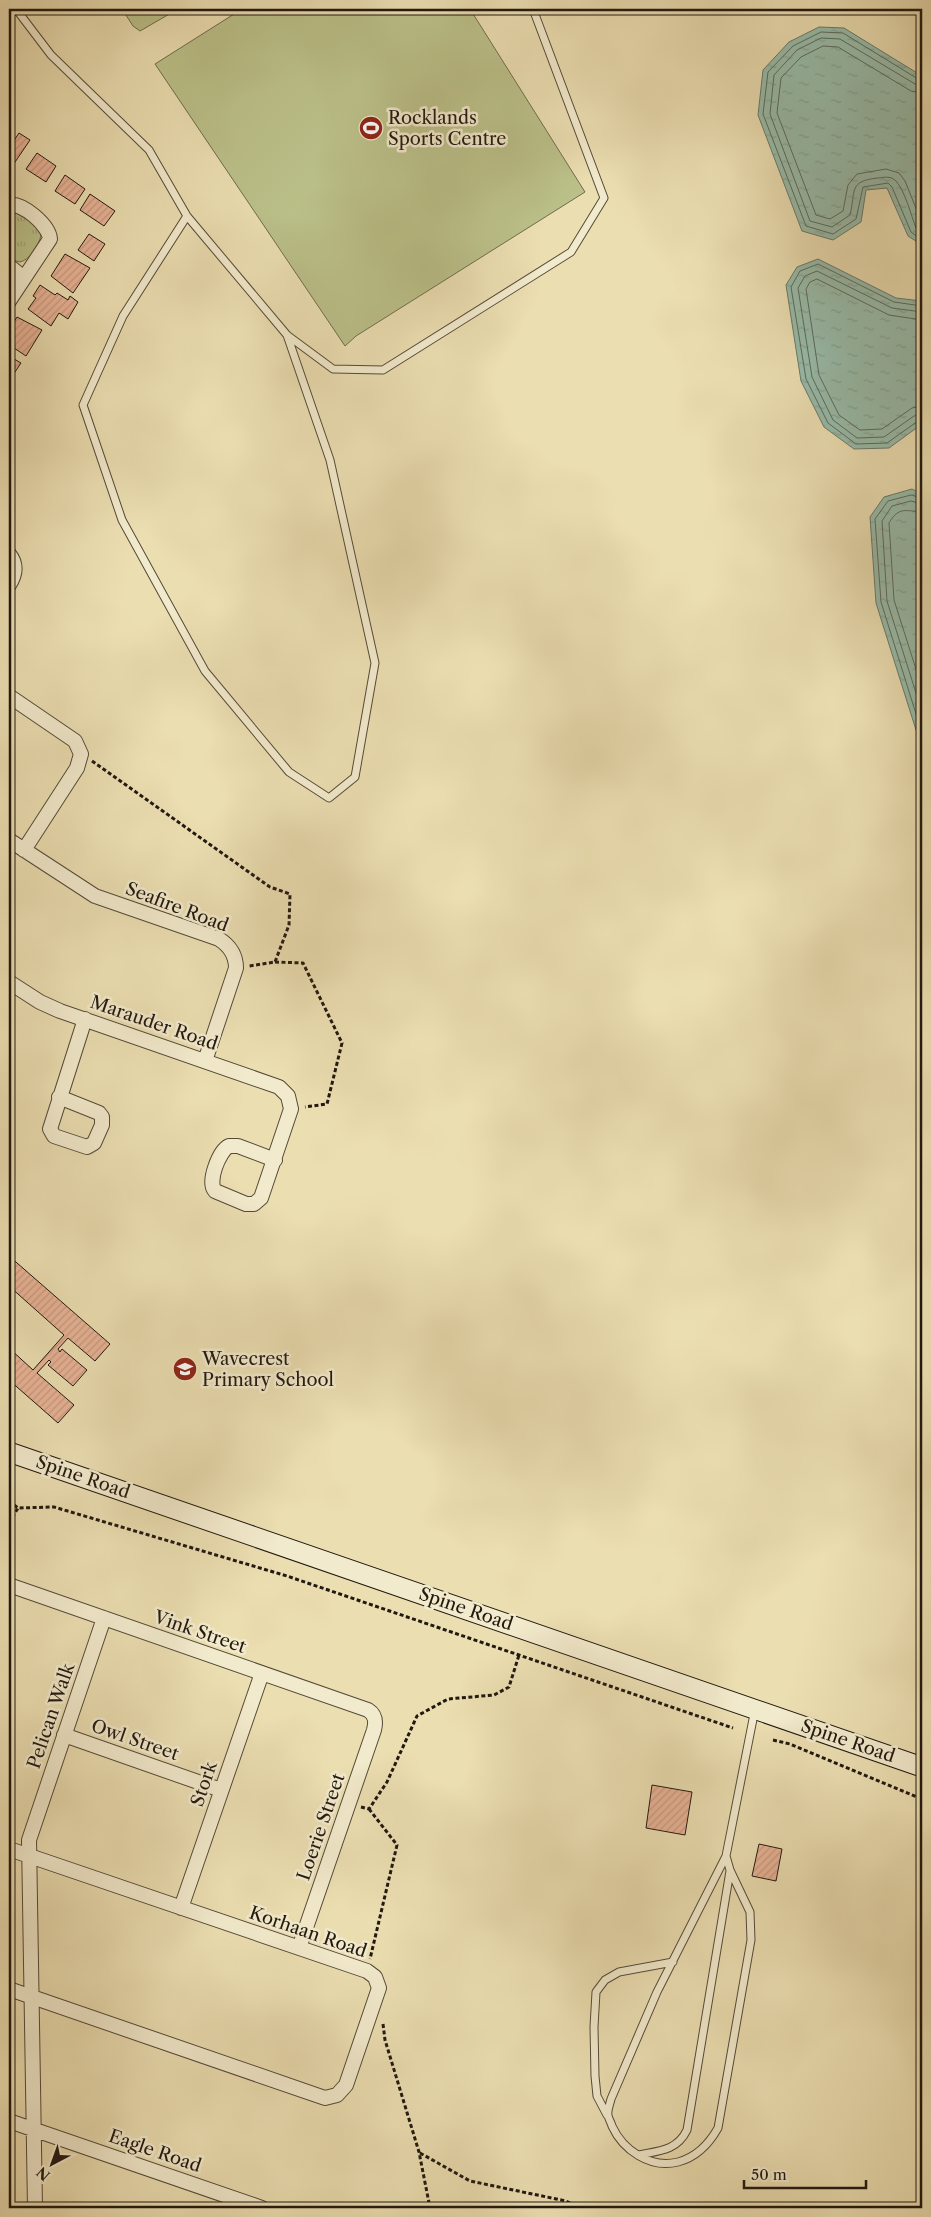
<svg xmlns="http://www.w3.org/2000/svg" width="931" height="2217" viewBox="0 0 931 2217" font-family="'Libre Caslon Text',serif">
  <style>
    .park { fill: url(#park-tufts); stroke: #6e6c4c }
    .pitch { fill: #bbc089; stroke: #6e6c4c }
    .water { fill: url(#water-ripples); stroke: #687a6c }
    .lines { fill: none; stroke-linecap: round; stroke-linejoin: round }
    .shore { stroke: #5c6a5d; stroke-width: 1 }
    .building { fill: url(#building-hatch); stroke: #211810 }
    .lane-casing { stroke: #544a38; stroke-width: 9 }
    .street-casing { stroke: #544a38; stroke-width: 16 }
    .secondary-casing { stroke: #211810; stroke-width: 21 }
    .path { stroke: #211810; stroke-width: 3; stroke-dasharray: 4 2.5; stroke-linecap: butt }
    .lane { stroke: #f2eacc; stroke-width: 7 }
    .street { stroke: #f2eacc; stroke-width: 14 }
    .secondary { stroke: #f2eacc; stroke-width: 19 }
    .labels { text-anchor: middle; stroke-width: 5; stroke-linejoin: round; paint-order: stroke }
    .poi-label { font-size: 18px; fill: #211810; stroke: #f2eacc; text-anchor: start }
    .street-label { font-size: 18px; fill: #211810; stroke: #f2eacc }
  </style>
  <defs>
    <pattern id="park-tufts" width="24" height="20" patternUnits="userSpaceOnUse" patternTransform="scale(1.25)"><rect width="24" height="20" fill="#bbc089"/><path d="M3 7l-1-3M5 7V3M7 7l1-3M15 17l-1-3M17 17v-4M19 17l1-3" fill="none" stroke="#a0a475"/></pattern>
    <pattern id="water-ripples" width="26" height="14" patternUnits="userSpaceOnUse" patternTransform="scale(1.25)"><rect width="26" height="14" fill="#98bcaa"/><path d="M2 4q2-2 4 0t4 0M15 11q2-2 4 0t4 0" fill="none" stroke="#83a191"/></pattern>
    <pattern id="building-hatch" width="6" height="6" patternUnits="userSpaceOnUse" patternTransform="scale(1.25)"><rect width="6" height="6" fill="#e8b396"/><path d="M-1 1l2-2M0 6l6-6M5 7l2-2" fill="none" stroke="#c79980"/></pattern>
  </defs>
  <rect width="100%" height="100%" fill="#ebdeb1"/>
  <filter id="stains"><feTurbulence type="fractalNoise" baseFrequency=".004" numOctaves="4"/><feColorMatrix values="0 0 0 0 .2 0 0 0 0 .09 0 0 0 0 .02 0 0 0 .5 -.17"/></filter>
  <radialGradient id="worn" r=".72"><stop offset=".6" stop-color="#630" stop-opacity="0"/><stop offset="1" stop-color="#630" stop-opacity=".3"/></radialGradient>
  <path class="park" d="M18,212C35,223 50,228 34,250C30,256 27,260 20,262L9,259V214Z"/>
  <path class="pitch" d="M122,9H178L140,31L133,26Z
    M242,9H470L585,192L356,336L345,346L155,64Z"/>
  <path class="water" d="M819,27L844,28L922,76V245L908,236L887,188L866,190L861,222L833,240L802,231L758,115L763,70L789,42Z
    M818,259L896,298L922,301V424L889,448L854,449L824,427L801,381L786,285L797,267Z
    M912,489L922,494V749L876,603L870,517L884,497Z"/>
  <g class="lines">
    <path class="shore" d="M922,80L918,79L843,33L821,32L793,46L768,72L763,114L806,226L833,234L856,219L863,187L888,183L892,187L911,232L922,240
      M922,86L915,84L840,39L821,38L797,50L774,75L770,114L810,221L832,227L850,215C856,191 848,181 878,178C885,177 891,176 896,181C905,191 911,215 916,228L922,232
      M922,93L911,91L838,47L823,46L801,57L781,78L777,113L816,215L830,219L843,211L848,185L857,174L886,169L899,173L905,181L922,223
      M922,306L894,302L818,264L800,271L791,287L806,379L828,423L856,444L887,443L918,421L922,420
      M922,312L892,308L817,271L805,276L798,288L812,377L833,420L857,438L884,437L914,416L922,414
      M922,320L889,315L817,279L810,282L806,289L819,375L839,415L860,430L882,429L912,408L922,406
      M922,498L911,495L888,501L875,519L881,602L922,733
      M922,504L911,501L892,506L882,521L887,601L922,712
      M922,512C906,511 899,506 889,523L894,600L922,688"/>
  </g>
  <path class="building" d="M19,133L30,140L13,165L9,163V139L13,142Z
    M37,153L56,166L46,182L26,169Z
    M65,175L85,189L75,204L55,191Z
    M90,194L115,211L104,226L80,210Z
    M89,234L105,244L94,261L78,250Z
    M65,254L90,268L73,293L51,276Z
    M40,285L55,295L57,293L68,300L70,296L78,302L68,319L59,313L51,326L28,309L36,298L33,296Z
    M17,317L42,330L26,356L14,348L15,346L9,342V330Z
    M9,356L21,363L9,381Z
    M9,1256L110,1344L95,1361L68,1338L58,1349L60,1352L62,1349L87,1370L73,1386L48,1365L51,1362L49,1360L37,1373L74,1405L58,1423L9,1380V1348L33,1370L64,1335L9,1286Z
    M652,1785L692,1792L685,1835L646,1828Z
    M759,1844L782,1849L776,1881L752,1876Z"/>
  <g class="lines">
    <g class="lane-casing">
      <path id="lane" d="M16,9L51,55L149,150L187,216L287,335L333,369L383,370L571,252L604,198L533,9
        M187,216L123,316L83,405L122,520L205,671L289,772L329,798L355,777L375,663L330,460L287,335
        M726,1856L730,1870L750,1912L751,1940L718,2128C709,2144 697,2157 678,2162C650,2169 623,2150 612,2126C611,2122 608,2118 608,2115C607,2110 610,2104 611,2099L657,1992L726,1856L755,1709
        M607,2115L597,2096L595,2076L594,2027L596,1992L605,1980L619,1972L673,1962
        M638,2155C658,2151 677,2151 687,2130L730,1871"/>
    </g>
    <g class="street-casing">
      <path id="street" d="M9,205C22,202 49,225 50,239L9,301
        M9,266L24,278
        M9,554C17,564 16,574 9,585
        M9,696L75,741L81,754L77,768L24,850
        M9,840L95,896L219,939C230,946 236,955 236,968L205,1061
        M9,982L40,1002L60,1011L279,1087L288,1096L291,1109L261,1198L254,1204H246L215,1191C207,1182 219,1151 229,1146H238L275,1160
        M59,1097L99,1113L102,1117V1125L94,1143L87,1147L54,1136L50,1129L85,1019
        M9,1585L368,1710C376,1715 376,1722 374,1730L299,1948
        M64,1735L221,1790
        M9,1849L367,1971L375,1977L379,1988L346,2085L337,2095L325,2098L9,1989
        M181,1908L262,1673
        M9,2121L262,2208
        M35,2208L29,1840L104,1618"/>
    </g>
    <g class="secondary-casing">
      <path id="secondary" d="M9,1452L922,1767"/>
    </g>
    <path class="path" d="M92,761L270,887L290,894L289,925L275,962L249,966
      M275,962L303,963L342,1043L327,1104L305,1107
      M9,1501L18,1508L54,1507L287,1576L733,1728
      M9,1523L18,1508
      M773,1740L790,1744L922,1799
      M361,1807L369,1809L387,1782L417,1716L448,1699L494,1695L509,1687L519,1655
      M369,1809L397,1845L370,1959
      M383,2024L385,2040L419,2152L430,2208
      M420,2153L470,2181L566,2201L580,2208"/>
    <use href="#lane" class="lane"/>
    <use href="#street" class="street"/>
    <use href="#secondary" class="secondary"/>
  </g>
  <defs>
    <g id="stadium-disc" transform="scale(1.25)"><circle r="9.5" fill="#8f2418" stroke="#f2eacc"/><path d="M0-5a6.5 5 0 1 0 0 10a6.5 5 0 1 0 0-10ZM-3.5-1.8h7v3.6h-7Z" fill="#fff"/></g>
    <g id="school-disc" transform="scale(1.25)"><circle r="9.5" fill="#8f2418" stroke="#f2eacc"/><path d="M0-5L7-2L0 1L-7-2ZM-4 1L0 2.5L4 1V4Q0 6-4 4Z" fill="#fff"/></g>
  </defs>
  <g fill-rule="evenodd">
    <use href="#stadium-disc" x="371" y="128"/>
    <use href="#school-disc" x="185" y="1369"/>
  </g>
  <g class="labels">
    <g class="poi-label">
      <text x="388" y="124">Rocklands<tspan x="388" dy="21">Sports Centre</tspan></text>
      <text x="202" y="1365">Wavecrest<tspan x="202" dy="21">Primary School</tspan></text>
    </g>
    <g class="street-label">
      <text transform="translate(177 907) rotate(21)" y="6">Seafire Road</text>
      <text transform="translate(154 1023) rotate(19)" y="6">Marauder Road</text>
      <text transform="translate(83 1477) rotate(19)" y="6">Spine Road</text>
      <text transform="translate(466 1609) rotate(19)" y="6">Spine Road</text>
      <text transform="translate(200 1632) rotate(19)" y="6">Vink Street</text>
      <text transform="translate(51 1716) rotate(-71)" y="6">Pelican Walk</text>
      <text transform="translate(135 1740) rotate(19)" y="6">Owl Street</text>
      <text transform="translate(848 1741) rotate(19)" y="6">Spine Road</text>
      <text transform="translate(204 1784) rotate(-71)" y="6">Stork</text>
      <text transform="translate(321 1827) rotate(-71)" y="6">Loerie Street</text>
      <text transform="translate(308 1932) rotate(19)" y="6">Korhaan Road</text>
      <text transform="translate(155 2151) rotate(19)" y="6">Eagle Road</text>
    </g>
  </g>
  <rect width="931" height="2217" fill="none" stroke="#ebdeb1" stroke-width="30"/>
  <rect x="10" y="10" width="911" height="2197" fill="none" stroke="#211810" stroke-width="2.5"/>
  <rect x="15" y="15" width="901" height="2187" fill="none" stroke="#211810"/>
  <g transform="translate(52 2164) rotate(221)" stroke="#f2eacc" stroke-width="4" paint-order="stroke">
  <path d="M0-4L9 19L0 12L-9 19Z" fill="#211810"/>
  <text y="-8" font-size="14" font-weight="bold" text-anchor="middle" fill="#211810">N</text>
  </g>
  <path d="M744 2180v8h122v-8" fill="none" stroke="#211810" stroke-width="2.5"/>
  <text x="751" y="2180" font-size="15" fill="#211810" stroke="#f2eacc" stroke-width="4" paint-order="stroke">50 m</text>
  <rect width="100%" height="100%" filter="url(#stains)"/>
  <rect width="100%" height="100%" fill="url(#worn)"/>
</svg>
